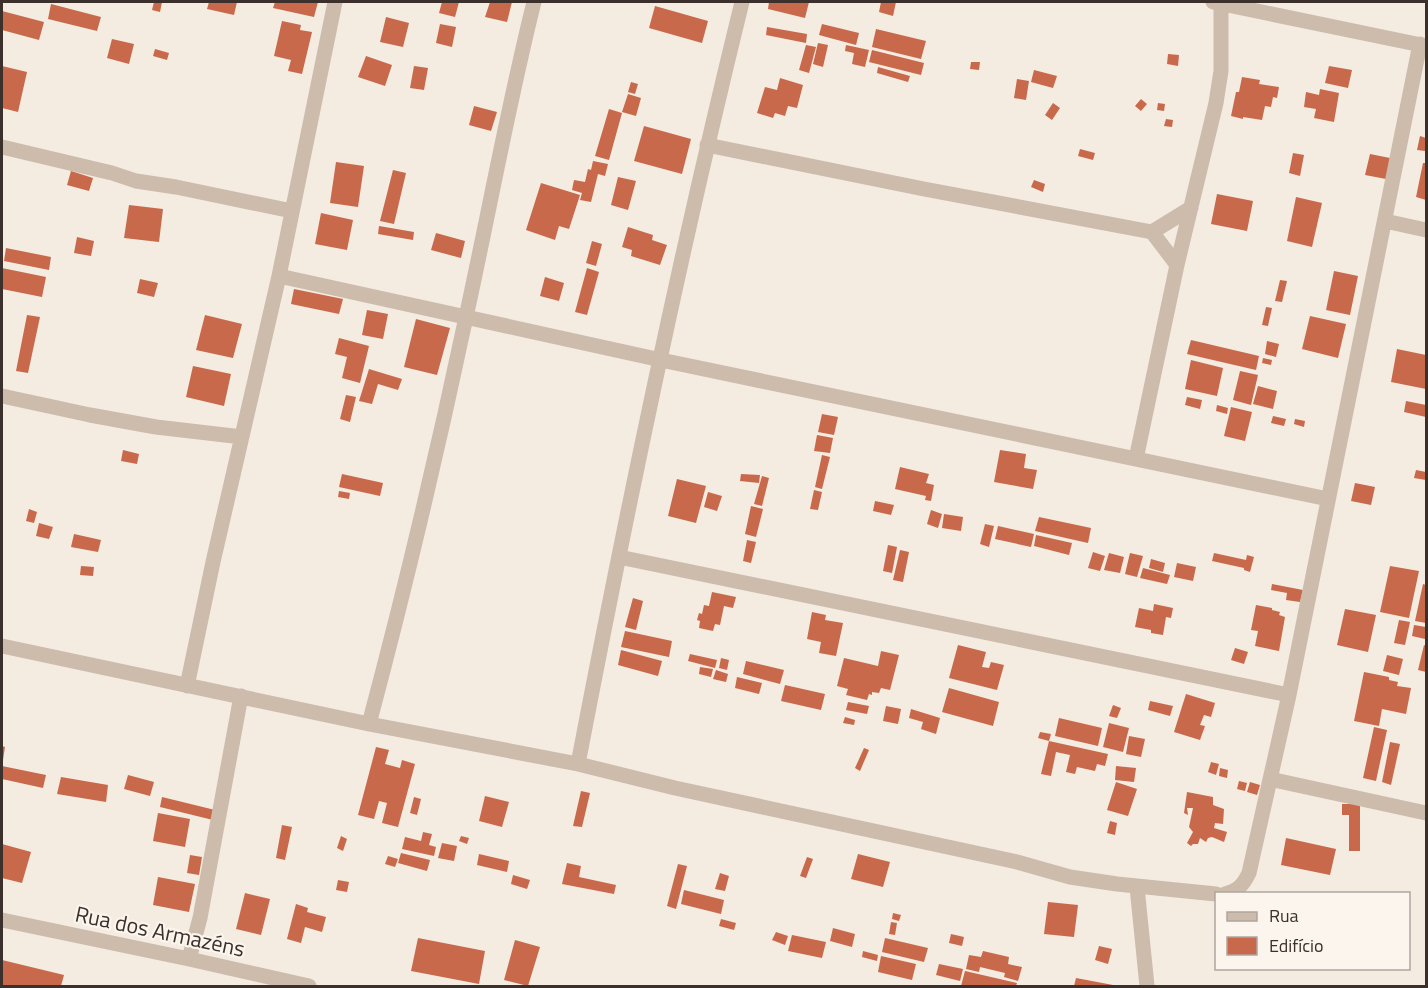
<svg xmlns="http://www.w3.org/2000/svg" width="1428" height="988" viewBox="0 0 1428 988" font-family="'Titillium Web',sans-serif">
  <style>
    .building { fill: #c8694b }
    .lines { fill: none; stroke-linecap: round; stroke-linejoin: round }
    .minor { stroke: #cdbbac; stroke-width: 15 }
    .labels { text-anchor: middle; stroke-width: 4.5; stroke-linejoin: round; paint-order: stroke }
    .street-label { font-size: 22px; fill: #3b302b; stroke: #fbf5ee }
  </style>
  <rect width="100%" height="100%" fill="#f4ebe1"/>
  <path class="building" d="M154,2H162L160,12L152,10Z
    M209,2H237L234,15L207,9Z
    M275,2H318L314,17L273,8Z
    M442,2H459L455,17L439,13Z
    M490,2H512L507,22L485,17Z
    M769,2H809L805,18L768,9Z
    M881,2H896L893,16L879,12Z
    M51,4L101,17L97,31L48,19Z
    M655,6L708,21L702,43L649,28Z
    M2,11L44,22L39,40L2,30Z
    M386,17L409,23L403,47L380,42Z
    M282,21L301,25L300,30L312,32L302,74L288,71L291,60L274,56Z
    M440,24L456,27L452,47L436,43Z
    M822,24L859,33L856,45L819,35Z
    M767,27L807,34L806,43L766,35Z
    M876,29L926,41L921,59L872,47Z
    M112,39L134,44L129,64L107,58Z
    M818,43L828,45L823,67L813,64Z
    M806,45L816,47L809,73L799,70Z
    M846,45L869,50L865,67L852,64L854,53L845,51Z
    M155,49L169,53L167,60L153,56Z
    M872,50L924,63L921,75L869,62Z
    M1168,54L1179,55L1178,66L1167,64Z
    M366,56L392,65L385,86L358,77Z
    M971,62H980L979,70L970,69Z
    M2,66L27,72L18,112L2,108Z
    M414,66L428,68L424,90L410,88Z
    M1329,66L1352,70L1348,88L1325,83Z
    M878,67L910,76L908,82L877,73Z
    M1034,70L1057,76L1053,88L1031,82Z
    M1242,77L1260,80L1259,84L1279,87L1277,98L1273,97L1271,107L1265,106L1262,120L1243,117V119L1231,116L1236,92H1239Z
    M780,78L803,85L797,108L788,106L785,116L775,113L773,118L757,113L765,87L777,90Z
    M1017,79L1029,81L1026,100L1014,98Z
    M631,82L638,84L635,94L628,92Z
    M1320,89L1339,93L1334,122L1314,118L1316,109L1304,107L1306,92L1319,95Z
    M628,94L641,98L636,116L622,112Z
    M1141,99L1147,104L1141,111L1135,106Z
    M1053,103L1060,108L1052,120L1045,115Z
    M1158,103L1165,104L1164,111L1157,110Z
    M474,106L497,112L491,131L469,125Z
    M609,109L622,113L609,160L595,156Z
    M1166,119L1173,120L1172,127L1164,126Z
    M644,126L691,139L682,174L634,161Z
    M1420,136L1426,138L1425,151L1417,150Z
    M1080,149L1095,153L1093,160L1078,156Z
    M1293,153L1304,155L1300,176L1289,173Z
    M1370,154L1390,158L1386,179L1365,175Z
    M593,161L608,164L605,176L598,174L591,202L580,200L582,193L572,190L574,180L585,182L588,169L591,170Z
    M336,162L364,166L358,207L330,203Z
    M1423,163H1426V200L1416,197Z
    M393,170L406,173L394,224L380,221Z
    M71,171L93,178L89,191L67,185Z
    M618,177L636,181L628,210L611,205Z
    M1034,180L1045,184L1043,192L1031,187Z
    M541,183L580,195L569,229L559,226L555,240L526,230Z
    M1217,194L1253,201L1247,231L1211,224Z
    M1296,197L1322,203L1312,247L1287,241Z
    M129,205L163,209L159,242L124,238Z
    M321,213L353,220L347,250L315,244Z
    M379,226L414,232L413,240L378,234Z
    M628,227L653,235L652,240L667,245L660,265L631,256L632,250L622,247Z
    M436,233L465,241L461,258L431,250Z
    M77,237L94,241L91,256L74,253Z
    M592,241L602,244L596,266L586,263Z
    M6,248L51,257L49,270L4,261Z
    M2,268L46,277L42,297L2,289Z
    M587,268L599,272L587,315L575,312Z
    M1334,271L1358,276L1350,315L1326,310Z
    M545,277L564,283L559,301L540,296Z
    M140,279L158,283L154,297L137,293Z
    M1280,280L1287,281L1282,302L1275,301Z
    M294,289L343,299L339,314L291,304Z
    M1266,307L1272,308L1268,326L1262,325Z
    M367,310L388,314L383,339L362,335Z
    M27,315L40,317L28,373L16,371Z
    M205,315L242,324L233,358L196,350Z
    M1310,316L1346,324L1338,358L1302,349Z
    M416,319L450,328L437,375L404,367Z
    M339,338L369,346L360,383L342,378L347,357L335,354Z
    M1191,340L1259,356L1256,370L1187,354Z
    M1267,341L1279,344L1276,357L1265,354Z
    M1397,349L1426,355V389L1391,382Z
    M1263,358L1272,360L1271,365L1262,363Z
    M1191,360L1223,368L1217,396L1185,389Z
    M193,366L231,374L224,406L186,397Z
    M369,369L402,379L398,390L378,384L372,404L359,401Z
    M1240,371L1258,375L1251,405L1233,400Z
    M1258,386L1277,391L1273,409L1253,404Z
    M346,395L356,397L350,422L340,419Z
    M1187,397L1202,400L1200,409L1185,405Z
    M1406,401L1426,405V417L1404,412Z
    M1217,405L1228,408L1227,414L1216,411Z
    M1231,407L1252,412L1245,441L1224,436Z
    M822,414L838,417L834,435L818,432Z
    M1273,416L1286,419L1284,426L1271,423Z
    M1295,419L1305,421L1304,427L1294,424Z
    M817,435L833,438L830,453L814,451Z
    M123,450L139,454L137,464L121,461Z
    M1000,450L1026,454L1024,468L1037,470L1033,489L994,482Z
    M822,455L830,457L822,489L815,487Z
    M900,467L929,474L926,483L934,485L931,501L925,500L926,496L895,489Z
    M1416,470L1426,472V480L1414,478Z
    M342,474L383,483L380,496L339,487Z
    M741,474L760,475L759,483L740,481Z
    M762,476L769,478L762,506L754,504Z
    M677,479L706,486L696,523L668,516Z
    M1355,483L1375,487L1371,505L1351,501Z
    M814,490L822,492L818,510L810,509Z
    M339,491L350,493L349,499L338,497Z
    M708,492L722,496L717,511L704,507Z
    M875,501L894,505L891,515L873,511Z
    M751,506L763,509L756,537L745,534Z
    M29,509L37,512L34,523L26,521Z
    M931,510L942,514L938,528L927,524Z
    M944,514L963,517L961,531L942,528Z
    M1039,517L1091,528L1088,543L1035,531Z
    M39,523L53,527L49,539L36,536Z
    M985,524L994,526L989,547L980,544Z
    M998,526L1034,534L1031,547L995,539Z
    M74,534L101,540L98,552L71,547Z
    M1036,535L1072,543L1069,555L1034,546Z
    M747,540L756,542L751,563L743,561Z
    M888,545L897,547L892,573L883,571Z
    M900,550L909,552L903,582L893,580Z
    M1093,552L1105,556L1100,571L1088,568Z
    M1109,553L1124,557L1120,573L1104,570Z
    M1130,553L1143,556L1137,577L1125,574Z
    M1214,553L1246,560L1247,555L1254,557L1250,572L1244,570V568L1212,561Z
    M1151,559L1165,563L1163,572L1149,568Z
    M1177,563L1196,567L1193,581L1174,577Z
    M81,566L94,567L93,576L80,575Z
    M1390,566L1419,571L1409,618L1380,612Z
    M1143,568L1170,575L1167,584L1140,578Z
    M1272,584L1303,590L1300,602L1286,600L1287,593L1271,590Z
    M1423,584L1426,585V623L1415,621Z
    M712,592L736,597L733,608L724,606L720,625L715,624L713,631L699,628L700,621L697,620L699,613L702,614L704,605L709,606Z
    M633,598L643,601L636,630L625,627Z
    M1154,604L1173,608L1171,618L1166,617L1163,635L1151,633V630L1135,627L1139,608L1153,611Z
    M1256,605L1272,608V610L1280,612L1279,615L1285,617L1279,651L1255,646L1258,631L1251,630Z
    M1345,609L1376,615L1368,652L1337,645Z
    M812,612L826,615L825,620L843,623L836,656L819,653L821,642L807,639Z
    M1399,620L1410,622L1405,645L1394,643Z
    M1414,625L1426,627L1425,639L1412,636Z
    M625,631L672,641L669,657L621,647Z
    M958,645L986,652L982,667L989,668L991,662L1004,665L997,690L949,678Z
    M1424,645L1426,646V672L1418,670Z
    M1235,648L1248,652L1244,664L1231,660Z
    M621,650L662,661L658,676L618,665Z
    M881,651L899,655L890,690L881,688L879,693L872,692V695L869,694L867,700L846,695L848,689L837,686L844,658L878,666Z
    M690,654L717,660L715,668L688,661Z
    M1387,655L1403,659L1399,675L1383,671Z
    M721,658L729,660L727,670L719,668Z
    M746,661L784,670L780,684L743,674Z
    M700,667L713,669L711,677L699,674Z
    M716,670L728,674L726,682L713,679Z
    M1364,672L1389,677V680L1398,682L1397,686L1411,688L1406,714L1382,709L1379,726L1354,721Z
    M737,677L762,683L759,694L735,688Z
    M785,685L825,694L821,710L781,701Z
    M949,688L999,702L993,726L942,712Z
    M1186,694L1215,703L1211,717L1204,715L1200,725L1205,726L1200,740L1174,732Z
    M1150,701L1173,706L1170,716L1148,710Z
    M848,702L869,706L867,714L846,710Z
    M1113,705L1121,708L1117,718L1109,716Z
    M886,706L901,709L898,724L883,721Z
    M911,709L940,718L936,734L921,729L923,722L909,718Z
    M845,717L855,720L854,725L843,723Z
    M1059,718L1102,728L1098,746L1055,736Z
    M1109,723L1129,728L1123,752L1103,747Z
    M1374,727L1387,730L1376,781L1363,778Z
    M1040,732L1051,734L1049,741L1038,738Z
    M1129,736L1145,739L1141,757L1126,754Z
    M1049,741L1108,754L1105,766L1097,764L1095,771L1077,767L1075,774L1066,772L1070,755L1056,752L1051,776L1041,774Z
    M1390,742L1400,744L1391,785L1382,782Z
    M2,746L5,747L3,760H2Z
    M376,747L389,750L385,764L400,768L402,760L415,764L398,827L382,823L387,803L379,801L374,819L358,815Z
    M864,748L869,750L860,771L855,768Z
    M1211,762L1219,764L1216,775L1208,772Z
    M2,766L46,775L43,788L2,779Z
    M1116,766L1136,768L1134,782L1115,780Z
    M1220,768L1228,770L1227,778L1219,776Z
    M128,775L154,782L150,796L124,789Z
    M61,777L108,785L106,802L57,794Z
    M1239,781L1247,783L1245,791L1237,789Z
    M1116,782L1137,789L1128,816L1107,810Z
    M1250,782L1260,785L1257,795L1247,792Z
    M581,791L590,793L582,827L573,826Z
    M1187,792L1213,797V805L1224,809L1223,824L1215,823L1214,828L1227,832L1224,842L1212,837L1208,838L1206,842L1200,838L1198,844H1193L1191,846L1187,843L1193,832L1189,827L1193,808H1187L1188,815L1184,813Z
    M485,796L509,802L502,827L479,821Z
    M162,797L215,810L213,820L160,807Z
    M414,797L421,799L417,815L410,813Z
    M1342,804H1360V851H1349V815H1342Z
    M158,813L190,819L185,847L153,841Z
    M1110,821L1117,823L1115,835L1107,833Z
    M282,825L292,827L285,860L276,858Z
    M423,832L432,834L429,845L436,847L434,856L402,849L405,837L421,841Z
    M341,836L347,839L343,851L337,848Z
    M461,836L469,838L467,844L459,841Z
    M1286,838L1336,849L1330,875L1281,865Z
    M442,843L457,846L454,861L438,858Z
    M2,844L31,852L22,883L2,878Z
    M401,853L430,860L427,871L398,863Z
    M479,854L509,861L507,872L477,865Z
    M858,854L890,862L883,887L851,879Z
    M190,855L202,857L199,875L187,873Z
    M388,856L398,859L395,867L385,864Z
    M807,857L813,859L806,878L800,876Z
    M567,863L581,866L579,877L616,885L614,894L562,884Z
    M678,864L687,866L676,909L667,906Z
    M720,873L729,876L725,891L715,889Z
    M513,875L530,880L527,889L511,884Z
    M158,877L195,884L189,912L153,905Z
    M338,880L349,882L347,892L336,890Z
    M684,890L724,900L721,914L681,904Z
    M245,893L270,899L261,935L236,929Z
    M1048,902L1078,905L1074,937L1044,934Z
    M296,904L308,908L307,912L326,917L322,932L305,927L301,943L287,939Z
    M893,913L901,915L899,921L892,919Z
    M721,919L736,923L734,930L719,926Z
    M891,922L897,923L895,935L889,934Z
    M833,928L855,934L852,947L830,941Z
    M776,932L788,936L785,945L772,940Z
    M951,934L964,937L962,946L949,943Z
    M792,935L826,942L822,958L788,951Z
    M418,938L485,951L479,984L411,971Z
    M885,938L928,948L924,962L882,952Z
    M515,940L540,947L528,986L504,980Z
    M1099,946L1112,949L1108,964L1095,960Z
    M863,951L878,955L877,961L862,957Z
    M983,951L1009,957L1008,964L1022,967L1018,981L1004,977L1005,973L980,967L979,972L966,969L969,955L981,957Z
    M881,956L916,964L912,980L878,972Z
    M2,960L64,975L61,986H2Z
    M939,964L963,969L960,981L936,975Z
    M965,971L1017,983L1016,986H961Z
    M1076,978L1113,985V986H1074Z"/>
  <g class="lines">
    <path class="minor" d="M1213,2L1426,46
      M707,145L924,189L1152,232L1177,265
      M2,147L112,173L136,181L176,187L292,211
      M1385,221L1426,230
      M1152,232L1191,208
      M279,276L661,360L1328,499
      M2,396L90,415L156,427L242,437
      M1136,459L1177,265L1216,103L1221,71V2
      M619,557L1289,695
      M2,646L369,724L578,764L675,788L1017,862L1070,877L1117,884L1216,894
      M187,686L213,562L279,276L335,2
      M369,724C405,589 437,454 466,317C489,212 508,106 534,2
      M578,764C627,508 680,254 742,2
      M1270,779L1426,813
      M1137,887L1147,986
      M1225,894C1239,890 1243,885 1249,873L1289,695L1420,44
      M2,920L189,959L309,986
      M189,959L200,918L241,696"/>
  </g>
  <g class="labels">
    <g class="street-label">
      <text transform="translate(160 931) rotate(12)" y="8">Rua dos Armazéns</text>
    </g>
  </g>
  <rect width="1428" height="988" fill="none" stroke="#3b302b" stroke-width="6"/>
  <rect x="1215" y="892" width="195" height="78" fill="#fbf5ee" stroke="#aea6a0" stroke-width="1.5"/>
  <rect x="1227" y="912" width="30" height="9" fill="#cdbbac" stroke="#aea6a0" stroke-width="1.5"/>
  <text x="1269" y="922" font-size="18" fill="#3b302b">Rua</text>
  <rect x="1227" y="937" width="30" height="18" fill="#c8694b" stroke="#aea6a0" stroke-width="1.5"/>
  <text x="1269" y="952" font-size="18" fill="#3b302b">Edifício</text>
</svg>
